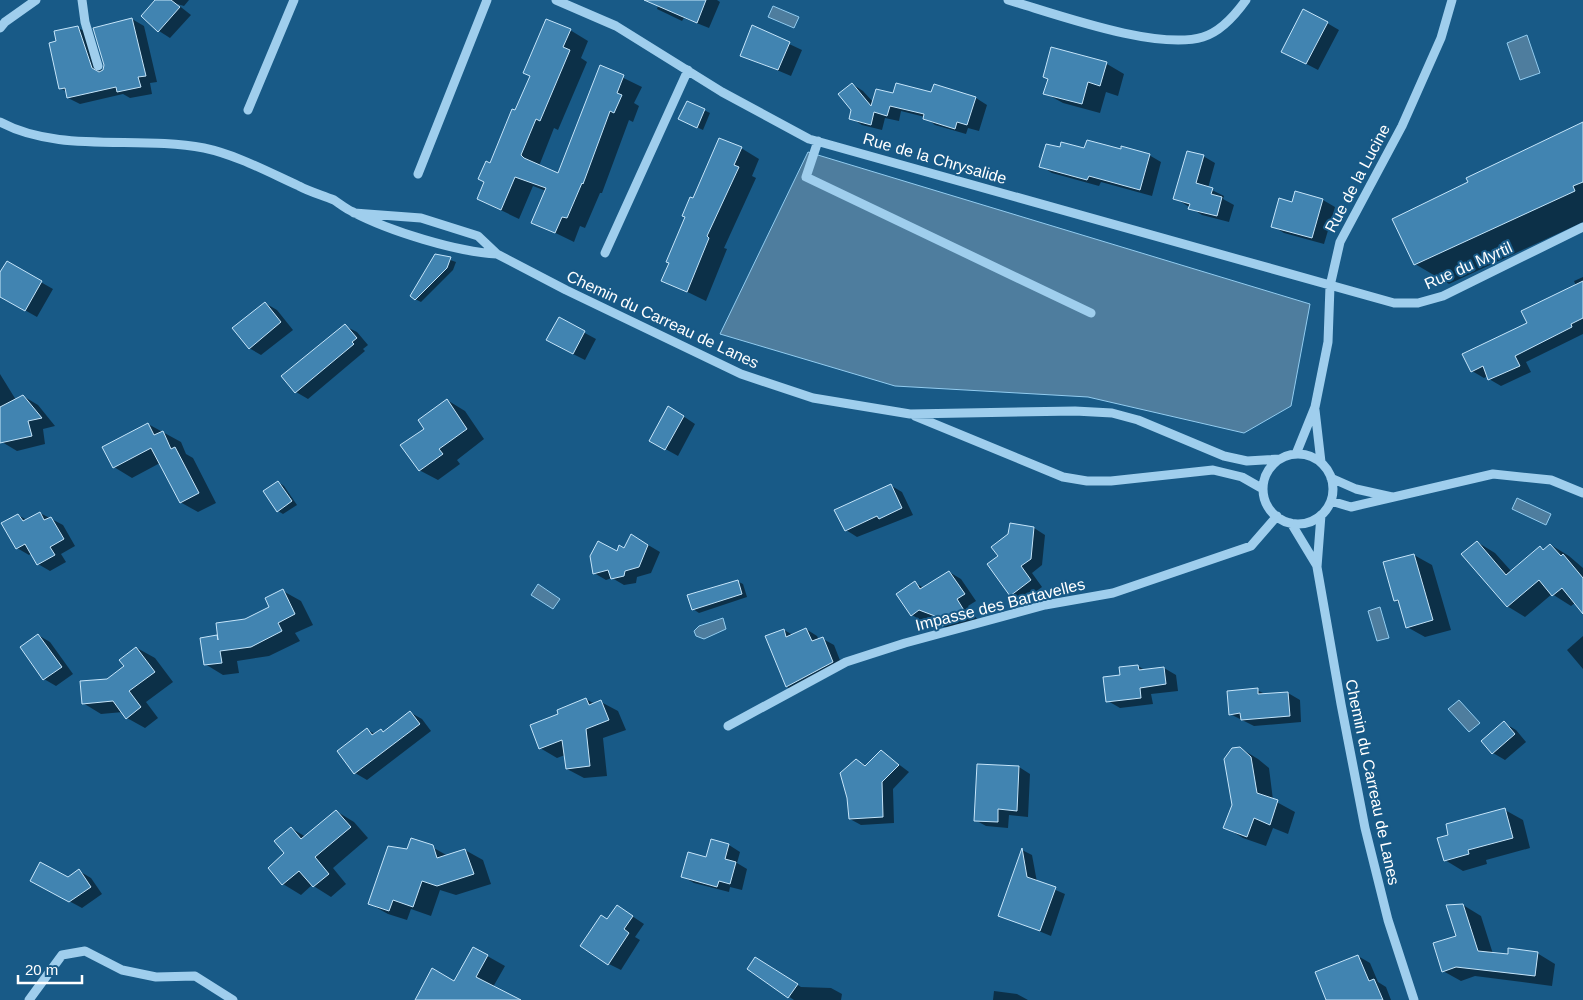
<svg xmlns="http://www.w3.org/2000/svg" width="1583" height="1000" viewBox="0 0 1583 1000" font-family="Arial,sans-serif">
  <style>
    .water { fill: #4e7d9e; stroke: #92ccf0 }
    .shadow { fill: #0007 }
    .building { fill: #4184b1; stroke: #c5e5fa }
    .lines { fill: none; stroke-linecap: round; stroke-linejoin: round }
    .minor { stroke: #9fceed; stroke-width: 9 }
    .labels { text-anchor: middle; stroke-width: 4; stroke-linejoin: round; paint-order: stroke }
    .street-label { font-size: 16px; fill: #fff; stroke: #185a87 }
  </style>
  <rect width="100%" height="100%" fill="#185a87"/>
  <path class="water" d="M773,6L799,17L794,28L768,17Z
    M1527,35L1540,73L1520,80L1507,43Z
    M808,152L1310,304L1291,406L1244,433L1088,397L895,386L720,334Z
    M1517,498L1551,514L1546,525L1512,509Z
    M538,584L560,599L553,609L531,595Z
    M1380,607L1389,638L1377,641L1368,611Z
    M723,618L726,629L704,639L696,636L694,631L699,626Z
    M1459,700L1480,723L1469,732L1448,709Z"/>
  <path class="shadow" d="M157,0H189L184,6L177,4L191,15L170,38L159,31Z
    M660,0H717L720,2L709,28L684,18L682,21L657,9Z
    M132,19L144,26L157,82L150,83L152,94L130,98L123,94L80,104L68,98L67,92L60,88L57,42L77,27L89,34L103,74Z
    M1327,23L1339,30L1318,70L1295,58Z
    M753,27L802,50L791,76L741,55Z
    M570,30L588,41L581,58L587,62L558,130L554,128L539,166L559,174L601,67L642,87L634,103L639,106L633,122L629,120L602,193H600L585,228L580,226L574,242L533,222L546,191L533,186L519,219L478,199L490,164L516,112Z
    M1107,64L1124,74L1118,96L1106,92L1100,113L1063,103L1045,93Z
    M852,84L863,91L874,103L894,95L932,94L934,85L976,98L987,105L979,131L968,128L966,134L935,125L925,117L901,111L899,121L885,118L882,130L862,125L851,118Z
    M704,110L710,113L703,130L686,122Z
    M1583,123V222L1449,284L1415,264L1469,183Z
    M741,148L759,159L752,176L756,178L724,248L727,249L706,301L663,280L693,200Z
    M1060,149L1121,151L1149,155L1161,162L1152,196L1101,182L1099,186L1052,173L1041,166Z
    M1203,156L1215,163L1208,188L1224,196L1223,199L1234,205L1229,222L1202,215L1175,198Z
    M1296,192L1323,200L1335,207L1324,244L1284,233L1273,226L1292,203Z
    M436,255L456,262L453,270L421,302L415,299Z
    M7,263L53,289L37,317L0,296V275Z
    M1583,277V334L1526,362L1531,372L1501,386L1489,379L1488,376L1484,378L1472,371L1576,286L1574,281Z
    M265,303L277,310L293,330L261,355L249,348Z
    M559,319L596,339L585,360L559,347Z
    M345,326L357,332L368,345L363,349L365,351L308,399L296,392Z
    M0,374L16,400L23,396L38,405L55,426L43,429L45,444L17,451L2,442L0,433Z
    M447,400L465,411L484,439L457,460L460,464L438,480L419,470L426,429Z
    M680,414L695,424L678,456L651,441Z
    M148,424L181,442L186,454L193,458L216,503L198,512L180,502L160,463L132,478L114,467Z
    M278,482L284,486L297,505L283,514L278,511Z
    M890,485L902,492L913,515L857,537L846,530Z
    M40,513L63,525L75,546L61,554L66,562L50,571L38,564L32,553L29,555L17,548L18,515L27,520Z
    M1034,528L1045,535L1042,565L1032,573L1042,587L1022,602L1011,595L988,565Z
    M643,542L660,552L651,573L637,577L636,583L624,585L612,578L606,580L594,573L625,549Z
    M1477,542L1495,553L1512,572L1540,548L1545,550L1551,545L1569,556L1583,568V613L1575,603L1571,606L1552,594L1525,617L1507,606Z
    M1414,555L1432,565L1451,630L1425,637L1407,627L1401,604L1395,600Z
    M949,572L961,579L976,601L968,606L977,619L955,632L943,626L938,619L932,616L924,622L912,615L915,583L924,588Z
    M737,581L743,584L747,597L699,613L693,609Z
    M283,591L301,601L313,625L295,633L300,641L269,656L237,661L239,673L223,675L205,664L217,637L219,638L271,608Z
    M806,629L817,636L819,640L823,639L834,645L843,668L798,693L787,687L767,637L784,630L793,635Z
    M38,635L50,642L73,674L56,686L44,679Z
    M1583,636V669L1567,650Z
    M137,648L155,658L173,682L146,702L158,718L145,728L127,718L123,712L101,714L83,703L125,666Z
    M1138,666L1145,670L1164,668L1176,675L1178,691L1151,694L1153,704L1120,708L1108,701L1121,676Z
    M1257,690L1267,695L1288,693L1300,700L1301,722L1254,726L1230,714Z
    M586,699L595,704L601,702L618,711L626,730L603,738L607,776L584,778L567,769L565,755L557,758L540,748L560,715Z
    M411,713L422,719L431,731L367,780L355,773L367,730L376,734L381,730L384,732Z
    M1504,723L1516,730L1526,742L1505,760L1493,753Z
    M1240,748L1258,759L1269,768L1273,800L1295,812L1288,834L1273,828L1266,846L1243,838L1225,827L1233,806Z
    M881,751L909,772L893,789L894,823L861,825L850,819L856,760L867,766Z
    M1019,767L1030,774L1028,817L1009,815L1008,828L986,826L975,820Z
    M1505,810L1523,820L1530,848L1486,860L1487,864L1463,871L1445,860L1450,836Z
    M336,811L354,822L368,838L333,868L346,884L331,897L312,885L301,895L283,884L270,868L286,854L291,828L306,837Z
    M711,841L729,845L740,852L737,863L747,869L742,890L730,887L729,892L694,883L682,876L707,859Z
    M432,847L448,856L465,850L483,860L491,884L456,895L440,890L431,916L411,909L407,920L388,914L370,904L407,851Z
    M1022,850L1032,855L1037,882L1065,894L1051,936L999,915Z
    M79,871L91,878L102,894L82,908L43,887L68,879Z
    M1463,905L1481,916L1493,954L1509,956L1537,953L1555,964L1552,986L1475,976L1461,981L1443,971L1457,936Z
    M629,914L644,924L635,937L640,940L621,970L609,964L608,921Z
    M473,948L505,966L493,987L517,1000H416L455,983Z
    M1358,956L1370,963L1378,982L1386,987L1391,1000H1328Z
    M765,965L801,987L831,988L842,994L841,1000H794L748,969Z
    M994,991L1017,994L1028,1000H993Z"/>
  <path class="building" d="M155,0H171L180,7L158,32L141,16Z
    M644,0H706L697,23Z
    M1303,9L1328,22L1306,64L1281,52Z
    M132,18L146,76L138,77L141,87L117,92L116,87L67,98L65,88L59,89L49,43L56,41L54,31L78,26L92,68L99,72L103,70L104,65L93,28Z
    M546,19L571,29L563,47L570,50L540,121L536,119L521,155L524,158L558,173L600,65L624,75L617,93L622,95L614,113L610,111L583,184L582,183L567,218L562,217L555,233L531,223L546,188L515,177L501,210L477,199L484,182L478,179L486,161L490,163L512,109L515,110L530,76L523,73Z
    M752,25L790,42L778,70L740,56Z
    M1051,47L1107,62L1100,86L1088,82L1082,104L1043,94L1048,79L1043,77Z
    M852,83L871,106L876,89L893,93L896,83L931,92L934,84L976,97L967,125L957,122L955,129L923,119L924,114L890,106L887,116L874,112L871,125L849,119L851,110L838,94Z
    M687,101L705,109L697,128L678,119Z
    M1583,122V182L1573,186L1575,191L1414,265L1392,219L1468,182L1466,178Z
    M719,138L742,147L734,165L739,167L707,236L709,238L687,292L661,281L669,263L666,262L685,217L682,216L690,197L693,198Z
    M1087,140L1121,149V146L1150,154L1140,190L1089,176L1087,180L1039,167L1046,144L1060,147L1061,142L1084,148Z
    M1187,151L1204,155L1196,183L1213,188L1211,194L1222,197L1217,216L1188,209L1190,204L1173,199Z
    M1295,191L1323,199L1312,238L1271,227L1279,198L1292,202Z
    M435,254L451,257L447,268L415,300L410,296Z
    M7,261L42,281L25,311L0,297V272Z
    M1583,281V318L1571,324L1572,327L1515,356L1520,366L1488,380L1483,366L1471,372L1462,354L1527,323L1521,311Z
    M265,302L281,322L249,349L232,328Z
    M559,317L585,331L573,354L546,340Z
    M345,324L357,338L352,342L354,344L295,393L281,376Z
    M23,395L42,418L28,421L32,436L0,443V407Z
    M447,399L467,429L439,449L443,454L419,471L400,445L424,429L418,420Z
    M668,406L684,416L665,450L649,441Z
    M148,423L154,435L163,431L171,449L175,447L199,493L180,503L151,448L113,468L102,447Z
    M278,481L292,501L277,512L263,491Z
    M891,484L902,508L879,519L877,516L845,531L834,510Z
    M40,512L44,520L51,517L64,539L50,547L55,555L37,565L25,544L16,549L1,523L18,514L23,521Z
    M1010,523L1034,527L1031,559L1021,566L1031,580L1010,596L987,564L998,556L991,547L1008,534Z
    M631,534L648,545L639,567L625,571L624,576L611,579L608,570L593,574L590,556L598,541L617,551L619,545L624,548Z
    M1477,541L1506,575L1540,546L1543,550L1550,544L1561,556L1563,554L1583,578V614L1562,588L1552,596L1539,580L1507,607L1461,554Z
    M1414,554L1433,620L1406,628L1398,600L1394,601L1383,562Z
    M949,571L965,594L957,599L965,612L942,626L935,616L919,610L911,616L896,594L915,581L920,589Z
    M738,580L742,594L692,610L687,595Z
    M283,589L295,614L278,623L282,631L251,647L220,651L222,663L204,665L200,638L217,635L218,640L216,623L245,619L269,607L265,598Z
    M806,628L812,641L823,637L833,662L786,687L765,636L784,629L786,637Z
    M38,634L62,667L43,680L20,647Z
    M136,647L155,672L129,691L141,707L126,719L113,701L82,704L80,681L107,679L124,666L119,660Z
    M1138,665L1139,670L1164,667L1166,684L1140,688L1141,698L1106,702L1103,677L1120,675L1119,667Z
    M1258,688V694L1288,692L1290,716L1241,720L1240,713L1229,715L1227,691Z
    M586,698L589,705L601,700L609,720L586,729L590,766L566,769L562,740L539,749L530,725L558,714L557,710Z
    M410,711L420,724L354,774L337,751L367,728L372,735L381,729L383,732Z
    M1504,721L1515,734L1492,754L1481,741Z
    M1240,747L1251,757L1257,793L1278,800L1270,825L1254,818L1247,837L1223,828L1232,805L1224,759L1232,748Z
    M881,750L899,765L882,782L883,817L849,819L847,798L840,773L856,759L865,766Z
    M977,764L1019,766L1017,811L998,809V822L974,821Z
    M1505,808L1513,838L1468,850L1469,854L1444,861L1437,838L1448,835L1446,824Z
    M336,810L351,827L315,857L329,874L313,887L299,871L282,885L268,868L284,853L274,841L291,827L301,839Z
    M411,838L433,845L437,858L465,849L474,874L437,886L422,881L413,907L393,900L389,911L368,904L388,846L407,849Z
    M711,839L729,844L725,859L736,862L730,884L719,881L717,887L681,877L688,852L706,857Z
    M1022,848L1027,877L1056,887L1040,931L998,916Z
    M40,862L68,877L79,869L91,887L69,902L30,881Z
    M1463,904L1478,951L1508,954V948L1538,952L1535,976L1456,967L1442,972L1433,943L1456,936L1446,905Z
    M617,905L633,916L624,929L629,933L608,965L580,946L601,915L607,919Z
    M473,947L488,955L476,977L521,1000H415L432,968L454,981Z
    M1358,955L1369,981L1374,979L1383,1000H1326L1315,972Z
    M755,957L798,984L788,998L747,969Z"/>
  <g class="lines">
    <path class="minor" d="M82,0L85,22L98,66
      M556,0L616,26L722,92L809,139L1394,303H1418L1443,296L1583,227
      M1008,0C1056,14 1157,51 1203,37C1220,32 1236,14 1246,0
      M0,28L5,22L36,0
      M248,110L294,0
      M0,122C59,154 138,135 204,148C237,155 268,172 299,186C310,192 322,195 334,200C340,204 346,209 353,212C389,231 457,252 497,254
      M818,141L806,177L1091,313
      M418,174L487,0
      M354,213L421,218L478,236L497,254L566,290L741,374L813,398L910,414L1075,411L1112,413L1138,420L1224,456L1247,461L1280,459
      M605,253L688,70
      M1315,410L1321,462
      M915,416L1063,477L1087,481H1111L1213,470L1242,477L1263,489
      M1296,454L1315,407L1328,342L1330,286L1340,242L1402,126L1441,38L1452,0
      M1263 489a35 35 0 1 1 70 0a35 35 0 1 1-70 0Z
      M1331,478L1356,489L1392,497
      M1331,501L1351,507L1493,474L1551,480L1583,493
      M1321,515L1317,567L1341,704L1365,828L1388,920L1414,1000
      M1291,523L1317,566
      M728,726L846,662L905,643L1045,605L1113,593L1251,546L1277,516
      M29,1000L62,955L85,951L122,970L156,977L195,976L233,1000"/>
  </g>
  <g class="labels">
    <g class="street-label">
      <text transform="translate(935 158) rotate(16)" y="6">Rue de la Chrysalide</text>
      <text transform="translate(1357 178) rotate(-62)" y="6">Rue de la Lucine</text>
      <text transform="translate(1468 265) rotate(-24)" y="6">Rue du Myrtil</text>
      <text transform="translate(663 319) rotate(25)" y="6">Chemin du Carreau de Lanes</text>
      <text transform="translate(1000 604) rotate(-14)" y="6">Impasse des Bartavelles</text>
      <text transform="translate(1373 782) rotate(78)" y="6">Chemin du Carreau de Lanes</text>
    </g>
  </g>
  <path d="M18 975v8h64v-8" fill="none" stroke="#ffffff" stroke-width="2.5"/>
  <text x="25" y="975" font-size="15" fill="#ffffff" stroke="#185a87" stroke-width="4" paint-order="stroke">20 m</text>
</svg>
